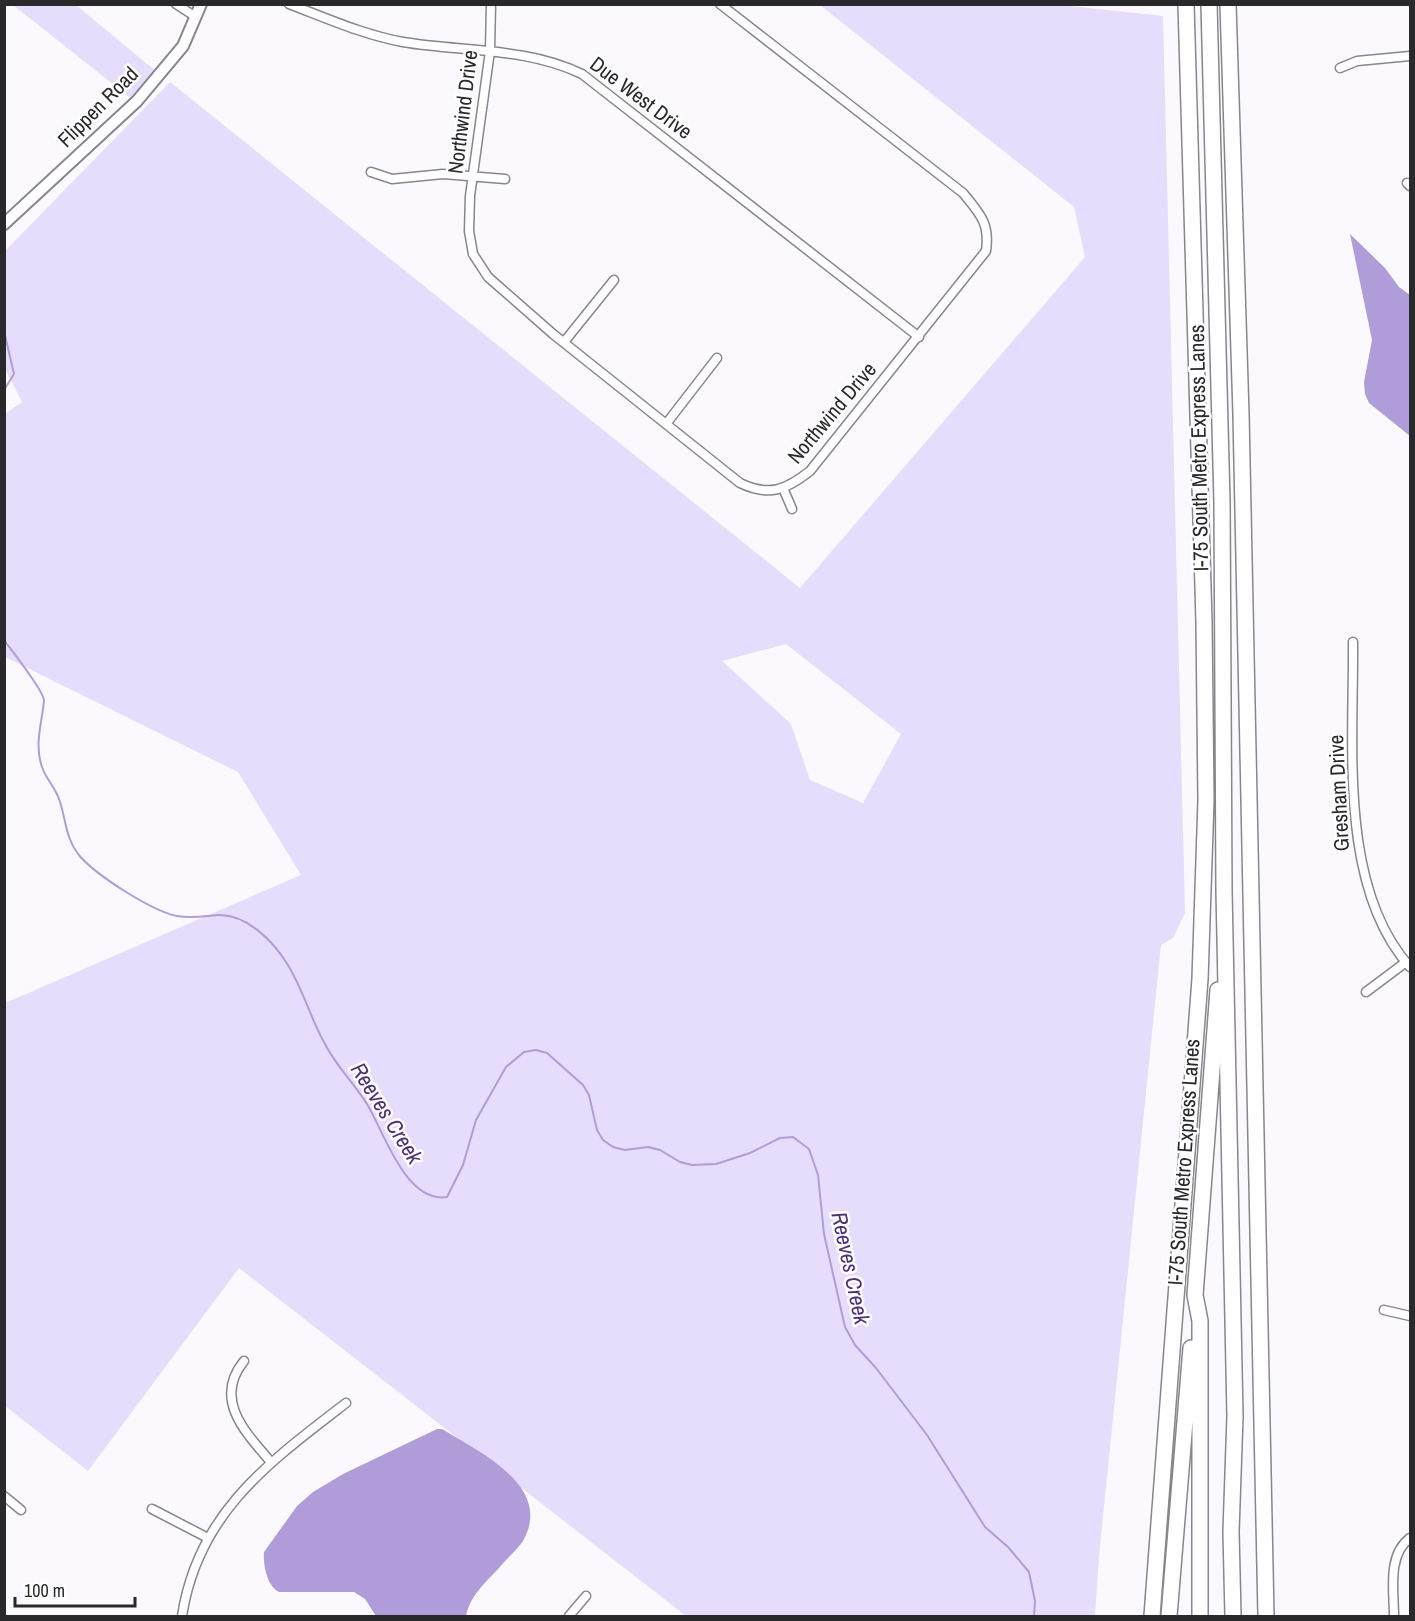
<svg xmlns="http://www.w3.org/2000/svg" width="1415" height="1621" viewBox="0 0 1415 1621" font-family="'Archivo Narrow',sans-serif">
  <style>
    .green { fill: #e6dcfc; fill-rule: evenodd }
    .water { fill: #b19cda }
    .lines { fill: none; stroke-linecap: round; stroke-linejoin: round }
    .stream { stroke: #b19cda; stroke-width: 2 }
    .minor-casing { stroke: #88858d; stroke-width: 11 }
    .tertiary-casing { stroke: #88858d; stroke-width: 14 }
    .motorway-casing { stroke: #88858d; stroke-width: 18 }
    .minor { stroke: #fff; stroke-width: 8 }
    .tertiary { stroke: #fff; stroke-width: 10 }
    .motorway { stroke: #fff; stroke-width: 15 }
    .labels { text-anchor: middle; stroke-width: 5; stroke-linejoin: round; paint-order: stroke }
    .street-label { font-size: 21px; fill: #29282b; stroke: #fff }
    .water-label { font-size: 22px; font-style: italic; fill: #4f317a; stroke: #fff }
  </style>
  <rect width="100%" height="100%" fill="#fbf9fe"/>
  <path class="green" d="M1051,4L1163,16L1185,913L1173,938L1161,945L1099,1556L1095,1616H686L239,1268L88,1471L5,1406V1003L301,875L238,772L5,657V414L22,402L5,369V251L170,82L800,588L1085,257L1074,207L820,5ZM786,644L901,734L863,803L810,780L791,724L722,661Z
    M13,5H76L157,72L133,100Z"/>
  <path class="water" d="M1350,234L1385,268L1399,287L1410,295V436L1369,403L1365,394L1364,382L1372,340Z
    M437,1429H442C479,1452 554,1486 523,1541C517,1550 506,1559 499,1568C485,1583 470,1596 466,1616H376L365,1599L354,1592H279C267,1586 263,1565 264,1552L297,1506L313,1492L343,1474Z"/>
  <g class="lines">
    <path class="stream" d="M4,331L14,374L4,390
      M4,640C11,650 45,692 44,701C42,722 34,745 42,767C46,779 55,787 59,799C66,818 65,837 78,854C95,875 152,911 177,916C192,919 204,916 218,915C246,914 272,940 286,962C303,988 310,1018 325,1044C336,1066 354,1083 367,1104C384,1132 406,1204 447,1197L463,1165L476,1120L506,1067L524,1052L536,1050L547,1053L583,1085L589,1095L597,1130L603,1140L613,1147L625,1150L648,1147L660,1150L680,1162L692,1165L716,1164L750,1153L780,1138L793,1137L809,1149L818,1175L824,1234L845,1327L855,1345L876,1368L927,1435L985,1527L1008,1547L1029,1572L1035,1601L1034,1616"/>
    <g class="minor-casing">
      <path id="minor" d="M176,4L196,17
        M289,4C326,18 364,35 403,42C463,52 526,47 582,74L919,337
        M491,4L490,51L470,196L469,231L473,254L488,277L553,334L740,483C769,497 786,490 810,471L986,251C990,223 980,214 963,193L720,4
        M1340,68L1357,61L1410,56
        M371,172L392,179L443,174L505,179
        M1407,183L1410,186
        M564,342L614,280
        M666,424L717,358
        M783,488L792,509
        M1353,642C1354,743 1338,887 1410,967
        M1366,992L1406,962
        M1384,1310L1410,1316
        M244,1361C213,1399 245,1432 270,1461
        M4,1496L21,1510
        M152,1509L208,1538
        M182,1616C198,1513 268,1463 346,1403
        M569,1616L586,1596
        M1394,1616C1394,1591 1387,1555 1410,1538"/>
    </g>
    <g class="tertiary-casing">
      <path id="tertiary" d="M4,224L137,101L183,46L201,4"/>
    </g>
    <g class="motorway-casing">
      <path id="motorway" d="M1209,4L1222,502L1224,891L1235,1416L1231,1532L1233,1616
        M1228,4L1241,414L1266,1616
        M1152,1616L1200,979L1206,800L1204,622L1186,4
        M1169,1616L1191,1348
        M1200,1616V1321L1195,1295L1218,990"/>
    </g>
    <use href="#minor" class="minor"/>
    <use href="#tertiary" class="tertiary"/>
    <use href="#motorway" class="motorway"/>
  </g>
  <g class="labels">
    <g class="street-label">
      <text transform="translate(641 98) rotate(37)" y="7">Due West Drive</text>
      <text transform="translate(98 107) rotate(-45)" y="7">Flippen Road</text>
      <text transform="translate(463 112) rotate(-83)" y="7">Northwind Drive</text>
      <text transform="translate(832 413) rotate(-50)" y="7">Northwind Drive</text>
      <text transform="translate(1199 448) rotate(-91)" y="7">I-75 South Metro Express Lanes</text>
      <text transform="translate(1339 793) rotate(-93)" y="7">Gresham Drive</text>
      <text transform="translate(1184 1162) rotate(-86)" y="7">I-75 South Metro Express Lanes</text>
    </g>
    <g class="water-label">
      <text transform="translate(387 1113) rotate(58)" y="8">Reeves Creek</text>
      <text transform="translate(851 1268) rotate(78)" y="8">Reeves Creek</text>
    </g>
  </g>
  <rect width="1415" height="1621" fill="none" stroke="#29282b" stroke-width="12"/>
  <path d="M15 1597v9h120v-9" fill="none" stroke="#29282b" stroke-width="3"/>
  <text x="24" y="1597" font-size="18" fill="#29282b" stroke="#ffffff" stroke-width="4.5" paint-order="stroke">100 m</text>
</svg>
